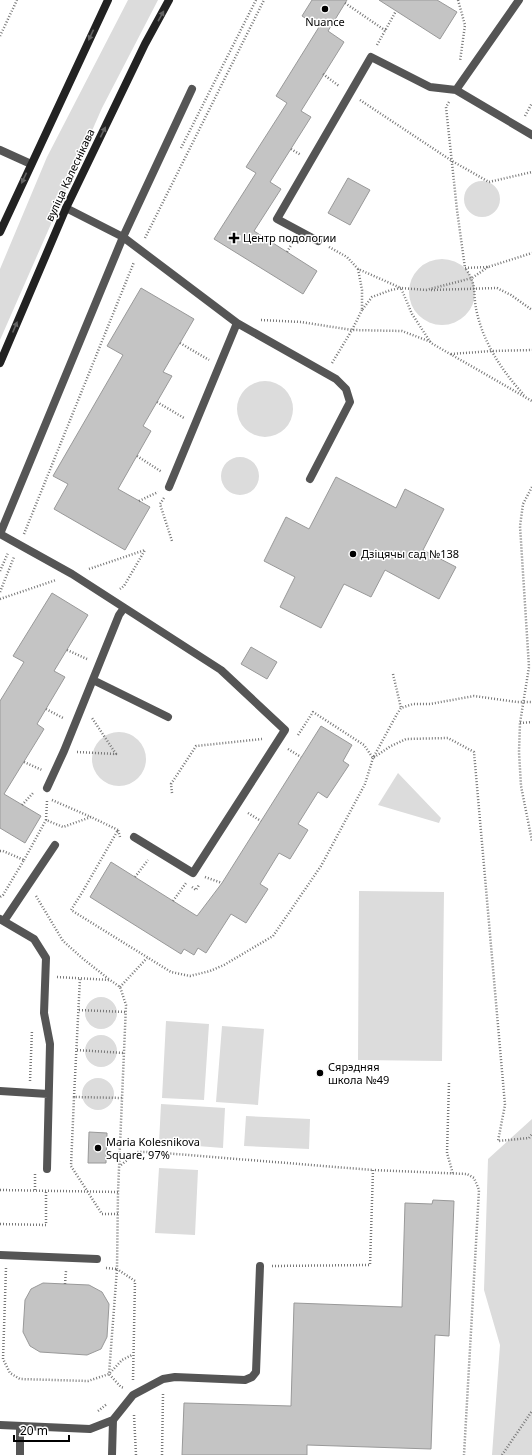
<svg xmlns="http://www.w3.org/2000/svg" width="532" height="1455" viewBox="0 0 532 1455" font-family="'Noto Sans',sans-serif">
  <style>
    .green { fill: #dcdcdc }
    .building { fill: #c4c4c4; stroke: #999 }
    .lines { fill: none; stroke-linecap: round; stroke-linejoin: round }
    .path { stroke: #777; stroke-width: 2.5; stroke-dasharray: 1 2; stroke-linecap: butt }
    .service { stroke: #555; stroke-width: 8 }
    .secondary { stroke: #222; stroke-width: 8 }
    .oneway { fill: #646464 }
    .poi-dot { fill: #000; stroke: #fff; stroke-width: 1.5 }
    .labels { text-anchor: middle; stroke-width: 3; stroke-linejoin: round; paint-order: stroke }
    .poi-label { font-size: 11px; fill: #000; stroke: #fff; text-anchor: start }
    .street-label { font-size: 11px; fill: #000; stroke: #fff }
  </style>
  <rect width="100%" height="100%" fill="#fff"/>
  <path class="green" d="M128,0H158L102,108L0,340V269L47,157Z
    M464 199a18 18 0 1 1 36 0a18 18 0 1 1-36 0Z
    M409 292a33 33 0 1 1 66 0a33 33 0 1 1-66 0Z
    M237 409a28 28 0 1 1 56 0a28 28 0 1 1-56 0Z
    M221 476a19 19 0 1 1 38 0a19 19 0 1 1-38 0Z
    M92 759a27 27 0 1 1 54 0a27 27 0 1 1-54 0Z
    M398,773L441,818L439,823L378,805Z
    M359,891L444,892L442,1061L358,1060Z
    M85 1013a16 16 0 1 1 32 0a16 16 0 1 1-32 0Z
    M166,1021L209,1024L204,1100L162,1098Z
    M222,1026L264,1029L258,1105L216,1102Z
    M85 1051a16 16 0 1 1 32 0a16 16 0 1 1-32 0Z
    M82 1094a16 16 0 1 1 32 0a16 16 0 1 1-32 0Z
    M161,1104L225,1108L223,1148L159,1143Z
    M246,1116L310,1119L309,1149L244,1146Z
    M532,1119V1455H492L500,1345L484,1290L488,1159Z
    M159,1168L198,1170L195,1235L155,1233Z"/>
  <path class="building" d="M312,0H347L328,31L344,42L301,111L311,117L270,182L281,189L254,231L317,271L303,294L214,239L256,173L246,167L287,103L276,96L319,27L302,16Z
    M379,0H437L457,12L440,39Z
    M348,178L370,190L350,225L328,213Z
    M141,288L194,319L163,372L172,376L143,426L151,431L118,489L150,507L125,550L54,509L68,484L53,476L123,355L107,346Z
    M336,477L396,508L405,489L444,509L423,550L456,567L439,599L385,570L371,597L344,584L321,628L280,607L295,577L264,561L286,517L309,529Z
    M52,593L88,615L54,671L65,677L37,724L44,729L4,794L41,816L25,843L0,828V701L24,662L13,656Z
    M251,647L277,662L267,679L241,664Z
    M321,726L352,745L343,761L349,765L327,798L318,792L298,824L308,830L290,859L279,853L260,884L268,889L246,923L231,914L206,953L198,948L194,955L184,949L181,954L90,897L111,862L197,916L222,883Z
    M89,1132L107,1133L106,1163H88Z
    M433,1200L454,1201L449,1336L435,1335L431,1449L307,1445V1455H182L184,1403L291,1406L294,1303L402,1307L405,1203L432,1204Z
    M43,1283L89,1285L102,1292L109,1304L107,1337L101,1349L87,1355L40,1352L30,1346L23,1332L25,1300L31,1289Z"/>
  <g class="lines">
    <path class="path" d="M458,0L465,25L460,61
      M345,3L386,31
      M0,36L17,0
      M377,45L396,11
      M323,74L339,86
      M360,100L452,161L489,182L532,172
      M449,102L446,107L457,210L465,268L488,267L532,253
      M525,116L532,103
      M181,148L256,0
      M291,149L301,155
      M145,238L264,0
      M329,247L347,257L358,269L401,288L391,290L372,297L362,310V290L358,269
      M287,252L293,242
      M488,267L472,278L426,290L401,288L412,314L431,343L532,401
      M466,269C478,287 472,293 477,313C484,344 503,372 524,395
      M431,290L497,288L511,295L532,310
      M261,320L301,322L352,330L402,331L431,342
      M180,343L209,360
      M451,354L492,351L532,350
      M332,363L352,330L362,310
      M157,402L184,418
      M137,456L162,472
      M532,487L523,504L520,526L529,667L520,723L519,752L521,786L532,841
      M164,498L160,504L172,541
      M139,501L158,492
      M24,534L134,262
      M89,569L145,550L124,586L120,589
      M0,571L8,553
      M0,592L14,557
      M0,599L56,580
      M67,650L87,659
      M393,674L401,708
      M46,709L63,718
      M520,723L532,722
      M298,735L313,712L364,745L373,758L391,746L406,739L448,738L474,752L505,1105L498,1141L529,1138L532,1134
      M288,749L301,757
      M77,752L116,754L92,718
      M24,762L42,770
      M172,793L171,784L196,746L262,739
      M52,800L91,817
      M47,801L46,820L63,827L91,817L118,830
      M22,805L34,792
      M248,813L261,821
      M120,837L118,830L83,891L71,910L171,972L190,976L210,971L224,965L273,936L321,866L365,784L373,758L397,714L401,708L413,704H430L474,696L517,702H532
      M0,851H3L24,860L3,895L0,897
      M24,860L46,820
      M135,877L148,860
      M205,877L222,883
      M192,887L196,890L199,885
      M36,896L63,941L82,958L110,980
      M173,901L186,883
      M57,977L110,980L120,987L126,1005L118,1192L117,1269L135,1281L133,1380
      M120,987L147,958
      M79,1010L126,1012
      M77,1050L124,1053
      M30,1081L32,1030
      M449,1083L447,1153L453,1174
      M74,1097L80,978
      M121,1165L137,1152H151L373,1170
      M0,1190L118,1192
      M35,1190V1174
      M118,1214H102L71,1166L74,1097L123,1098
      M0,1224L46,1225V1190
      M272,1266L370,1265L373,1170L467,1174L474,1178L479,1190L464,1455
      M6,1268L3,1359L10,1373L20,1379L88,1381L109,1374L122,1360L132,1355
      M106,1268L117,1269L109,1374L121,1387L124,1388
      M65,1284L66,1271
      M98,1411L107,1404
      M134,1415L136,1455
      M162,1455L163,1394
      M502,1455L532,1411"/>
    <path class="service" d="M456,90L532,135
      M0,150L31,164
      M66,208L123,237L237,323L169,487
      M318,241L277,219L371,57L430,87L456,90L519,0
      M237,323L336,379L346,389L350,402L310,479
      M0,534L72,574L221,670L285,730L193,873L134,837
      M0,534L123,237L192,89
      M93,680L168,717
      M47,788L64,751L119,615L124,608
      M0,919L34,939L46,958L44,1013L50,1044L47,1169
      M4,921L55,845
      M0,1091L48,1094
      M0,1255L97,1259
      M0,1425L90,1429L113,1420L133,1395L163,1379L175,1377L245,1380L252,1377L256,1372L260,1266
      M20,1455V1426
      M112,1455L113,1420"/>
    <path class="secondary" d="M0,232L108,0
      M0,363L66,208L145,44L169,0"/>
  </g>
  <defs><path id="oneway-solid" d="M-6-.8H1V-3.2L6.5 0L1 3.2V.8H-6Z"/></defs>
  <g class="oneway">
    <use href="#oneway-solid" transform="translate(161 16) rotate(-61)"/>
    <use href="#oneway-solid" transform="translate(91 35) rotate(115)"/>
    <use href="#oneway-solid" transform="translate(103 132) rotate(-64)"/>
    <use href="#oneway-solid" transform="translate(24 178) rotate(115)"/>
    <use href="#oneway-solid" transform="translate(15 327) rotate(-67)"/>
  </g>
  <g class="poi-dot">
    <circle cx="325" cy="9" r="4"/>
    <path d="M232 232h4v4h4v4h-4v4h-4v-4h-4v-4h4z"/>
    <circle cx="353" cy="554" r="4"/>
    <circle cx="320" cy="1073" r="4"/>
    <circle cx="98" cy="1148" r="4"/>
  </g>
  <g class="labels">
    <g class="poi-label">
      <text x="325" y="26" text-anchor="middle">Nuance</text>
      <text x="243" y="242">Центр подологии</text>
      <text x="361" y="558">Дзіцячы сад №138</text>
      <text x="328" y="1071">Сярэдняя<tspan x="328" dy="13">школа №49</tspan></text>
      <text x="106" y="1146">Maria Kolesnikova<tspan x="106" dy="13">Square, 97%</tspan></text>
    </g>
    <g class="street-label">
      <text transform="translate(70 175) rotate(-65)" y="4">вуліца Калеснікава</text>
    </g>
  </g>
  <path d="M14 1435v6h55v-6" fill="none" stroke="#000000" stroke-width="2"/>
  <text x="20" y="1435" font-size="12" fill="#000000" stroke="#ffffff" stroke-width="3" paint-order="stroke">20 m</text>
</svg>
